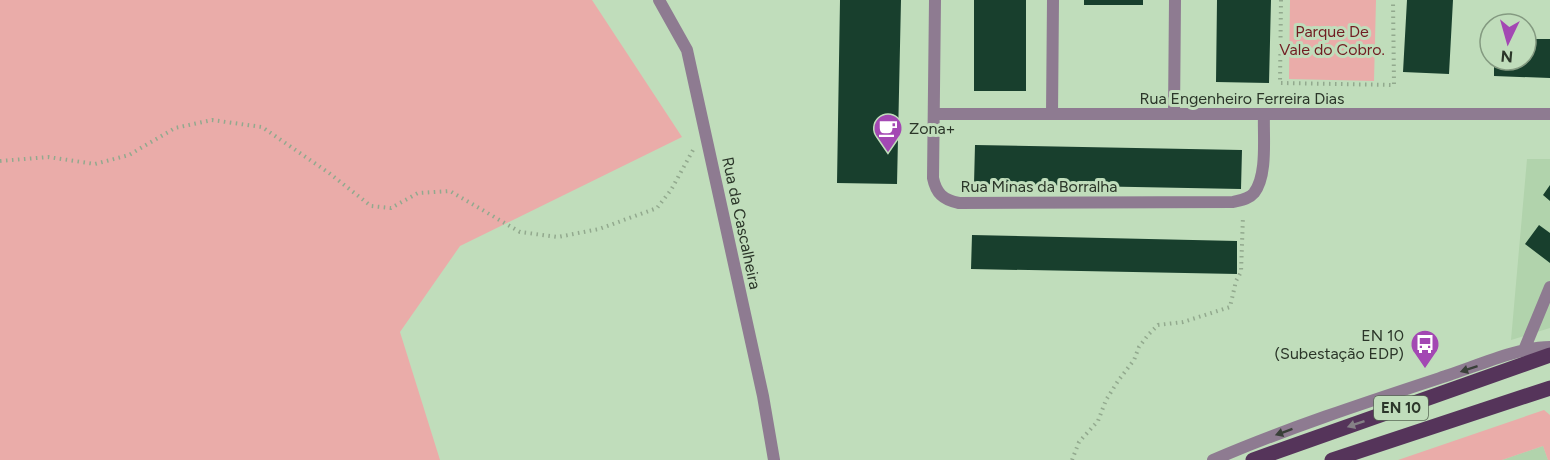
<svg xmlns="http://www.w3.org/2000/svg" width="1550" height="460" viewBox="0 0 1550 460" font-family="Figtree,sans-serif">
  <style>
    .built { fill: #b1d3ac }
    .green { fill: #eaaca9 }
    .building { fill: #183f2d }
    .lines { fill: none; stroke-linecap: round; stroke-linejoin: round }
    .path { stroke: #92a98e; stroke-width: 4; stroke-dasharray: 1.5 4.5; stroke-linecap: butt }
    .service { stroke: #8e7b91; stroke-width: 12 }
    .minor { stroke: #8e7b91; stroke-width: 12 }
    .primary { stroke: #55345a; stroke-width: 15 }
    .oneway { fill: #3a4039 }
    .oneway2 { fill: #858086 }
    .labels { text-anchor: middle; stroke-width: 6; stroke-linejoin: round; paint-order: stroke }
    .shield { fill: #c0ddbb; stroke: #586855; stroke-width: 1.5 }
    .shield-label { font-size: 15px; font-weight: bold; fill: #2b3629 }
    .park-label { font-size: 16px; fill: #711d22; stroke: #c0ddbb }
    .street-label { font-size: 16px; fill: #2b3629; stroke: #c0ddbb }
    .poi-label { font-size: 16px; fill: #2b3629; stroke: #c0ddbb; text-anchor: start }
  </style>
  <rect width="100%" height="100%" fill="#c0ddbb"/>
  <path class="built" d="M1527,159H1550V328L1511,340Z
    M1543,446L1548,460H1502Z"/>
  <path class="green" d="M0,0H592L682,137L460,246L400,332L440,460H0Z
    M1290,0H1376L1374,81L1289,79Z
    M1544,410L1550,415V460H1548L1543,446L1502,460H1398Z"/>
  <path class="building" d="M840,0H901L897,184L837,183Z
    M974,0H1026V91H974Z
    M1084,0H1143V5H1084Z
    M1217,0H1271L1269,83L1216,82Z
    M1407,0H1453L1449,74L1403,72Z
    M1526,39H1550V78L1494,76V60H1526Z
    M975,145L1242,150L1241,189L974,184Z
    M1550,185V201L1543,195Z
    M1539,225L1550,233V263L1525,244Z
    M972,235L1237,241V274L971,269Z"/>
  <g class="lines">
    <path class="path" d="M1281,0L1280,83L1394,85L1393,0
      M0,161L48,157L95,164L129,155L175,128L212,120L262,127L329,173L371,206L391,208L418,193L450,191L520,232L558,237L599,229L657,208L671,190L693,150
      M1072,460L1079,442L1098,421L1106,400L1118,381L1134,360L1139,347L1148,335L1158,325L1183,322L1230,307L1236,281L1241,272L1243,216"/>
    <path class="service" d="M1524,350L1550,287
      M1213,460C1290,427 1370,401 1449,375C1479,365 1520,347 1550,347"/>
    <path class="minor" d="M659,0L687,50L763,396L774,460
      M935,0L933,178C936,193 943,200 959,203L1233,202C1241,200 1249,199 1254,193C1268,175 1263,136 1264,114
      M934,114H1550
      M1052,114L1053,0
      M1174,114L1175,0"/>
    <path class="primary" d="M1253,460L1550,355
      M1332,460L1550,388"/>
  </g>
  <defs><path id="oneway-solid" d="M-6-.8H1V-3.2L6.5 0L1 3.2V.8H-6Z" transform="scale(1.5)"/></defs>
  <g class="oneway">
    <use href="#oneway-solid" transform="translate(1469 369) rotate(162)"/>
    <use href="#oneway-solid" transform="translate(1284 432) rotate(160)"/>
  </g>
  <use class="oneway2" href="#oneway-solid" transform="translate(1356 424) rotate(161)"/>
  <defs>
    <g id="cafe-pin" transform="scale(1.5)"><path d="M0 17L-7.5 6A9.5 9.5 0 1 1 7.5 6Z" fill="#a348b3" stroke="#c0ddbb"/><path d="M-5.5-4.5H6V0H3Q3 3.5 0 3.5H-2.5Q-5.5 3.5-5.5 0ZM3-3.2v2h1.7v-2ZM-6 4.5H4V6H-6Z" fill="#fff"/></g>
    <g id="bus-pin" transform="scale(1.5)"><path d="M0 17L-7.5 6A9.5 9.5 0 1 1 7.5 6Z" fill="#a348b3" stroke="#c0ddbb"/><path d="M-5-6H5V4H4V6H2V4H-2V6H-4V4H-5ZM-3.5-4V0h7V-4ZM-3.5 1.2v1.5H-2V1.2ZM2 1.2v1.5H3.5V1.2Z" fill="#fff"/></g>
  </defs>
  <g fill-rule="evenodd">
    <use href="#cafe-pin" x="888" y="128"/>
    <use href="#bus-pin" x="1425" y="344"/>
  </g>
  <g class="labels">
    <rect class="shield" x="1374" y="396" width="54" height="24" rx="4.5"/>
    <g class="shield-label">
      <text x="1401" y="413">EN 10</text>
    </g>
    <g class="park-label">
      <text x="1332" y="37">Parque De<tspan x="1332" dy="18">Vale do Cobro.</tspan></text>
    </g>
    <g class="street-label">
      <text x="1242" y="104">Rua Engenheiro Ferreira Dias</text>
      <text x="1039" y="192">Rua Minas da Borralha</text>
      <text transform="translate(742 223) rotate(78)" y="6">Rua da Cascalheira</text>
    </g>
    <g class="poi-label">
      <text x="909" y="134">Zona+</text>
      <text x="1404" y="341" text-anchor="end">EN 10<tspan x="1404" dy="18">(Subestação EDP)</tspan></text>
    </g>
  </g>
  <g transform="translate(1508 42) rotate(185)"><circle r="28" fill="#c0ddbb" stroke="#849a81" stroke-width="1.5"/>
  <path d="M0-4.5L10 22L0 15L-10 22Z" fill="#a348b3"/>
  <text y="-9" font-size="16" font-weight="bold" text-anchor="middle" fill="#2b3629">N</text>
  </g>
</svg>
